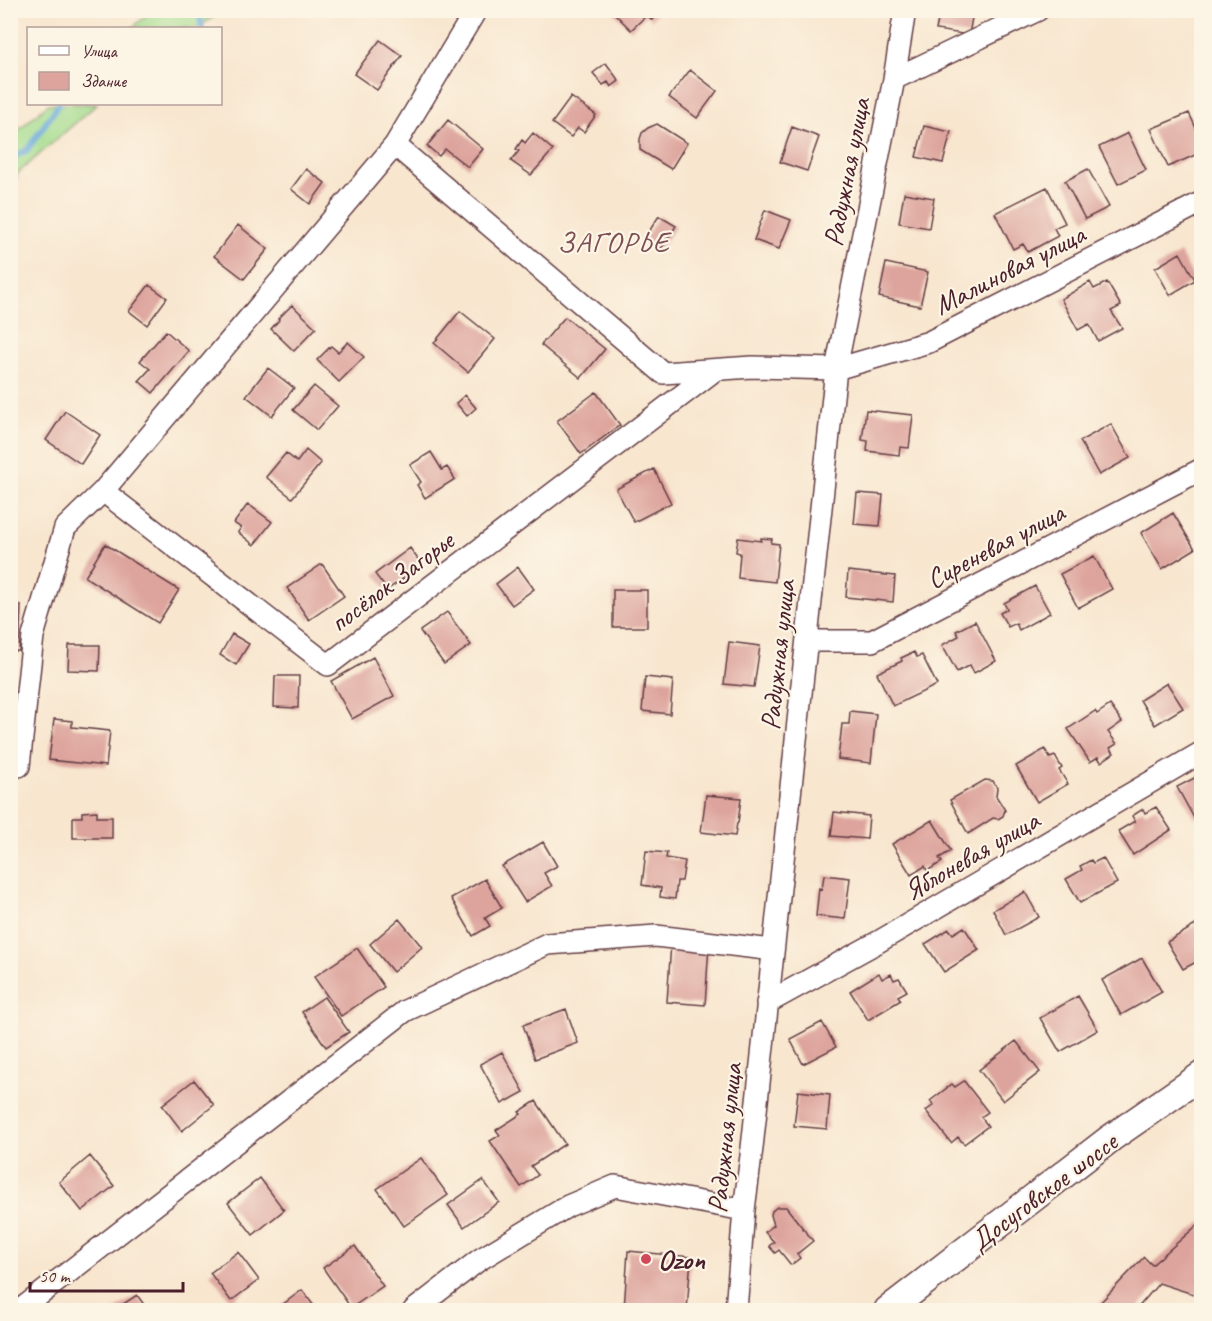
<svg xmlns="http://www.w3.org/2000/svg" width="1212" height="1321" viewBox="0 0 1212 1321" font-family="Caveat,sans-serif">
  <style>
    .green { fill: #a3db8d; stroke: #767d5c; stroke-width: 1.5 }
    .lines { fill: none; stroke-linecap: round; stroke-linejoin: round }
    .stream { stroke: #64a7d9; stroke-width: 6 }
    .building { fill: #dda49d }
    .minor-casing { stroke: #643d44; stroke-width: 24 }
    .major-casing { stroke: #643d44; stroke-width: 30 }
    .minor { stroke: #fff; stroke-width: 21 }
    .major { stroke: #fff; stroke-width: 27 }
    .poi-dot { fill: #d1495b; stroke: #fcf5e5; stroke-width: 2 }
    .labels { text-anchor: middle; stroke-width: 4.5; stroke-linejoin: round; paint-order: stroke }
    .street-label { font-size: 28px; fill: #4a1f2b; stroke: #fcf5e5 }
    .poi-label { font-size: 28px; font-weight: bold; fill: #4a1f2b; stroke: #fcf5e5; text-anchor: start }
    .neighbourhood-label { font-size: 30px; letter-spacing: 1.5px; fill: #7d4e53; stroke: #fcf5e5 }
  </style>
  <rect width="100%" height="100%" fill="#fcf5e5"/>
  <filter id="ink" filterUnits="userSpaceOnUse"><feTurbulence type="fractalNoise" baseFrequency=".0167" numOctaves="2"/><feDisplacementMap in="SourceGraphic" scale="12" xChannelSelector="R" yChannelSelector="G"/><feConvolveMatrix kernelMatrix="1 2 1 2 8 2 1 2 1" color-interpolation-filters="sRGB"/></filter>
  <filter id="wash" filterUnits="userSpaceOnUse"><feTurbulence type="fractalNoise" baseFrequency=".008" numOctaves="4" result="noise"/><feDisplacementMap in="SourceGraphic" scale="24" xChannelSelector="R" yChannelSelector="G"/><feGaussianBlur stdDeviation="1.35" result="paint"/><feColorMatrix in="noise" values="0 0 0 0 0 0 0 0 0 0 0 0 0 0 0 0 0 1.4 0 .05"/><feComposite in="paint" operator="in"/></filter>
  <g filter="url(#wash)">
    <rect width="100%" height="100%" fill="#f8e6cf"/>
    <path class="green" d="M153,10H216V11L215,16L197,28H132Z
      M48,104H97L18,173L11,190V132L15,133Z"/>
    <g class="lines">
      <path class="stream" d="M202,28L200,19L204,10
        M10,159L27,150L59,104"/>
    </g>
    <g id="blocks">
      <path class="building" d="M611,10H659L652,20L647,15L631,30Z
        M940,10H987V14L973,12L969,35L936,30Z
        M380,40L402,56L377,90L354,74Z
        M606,63L619,81L611,87L608,82L603,85L593,73Z
        M690,70L717,91L697,118L669,97Z
        M571,97L596,115L584,132L578,128L571,137L552,123Z
        M1189,113L1202,141V152L1168,167L1151,129Z
        M448,120L483,149L468,167L445,149L439,156L427,146Z
        M657,124L687,143L671,169L640,150V139L642,133L648,128Z
        M924,126L951,132L943,163L916,157Z
        M792,127L819,137L807,171L780,162Z
        M533,133L553,150L531,175L511,161L519,151L516,149L522,140L525,143Z
        M1128,133L1146,170L1118,184L1099,147Z
        M306,169L325,183L310,204L291,189Z
        M1088,169L1109,207L1085,219L1065,181Z
        M1047,187L1065,223L1054,228L1058,236L1028,252L1023,244L1013,249L995,213Z
        M904,193L934,198L929,228L899,223Z
        M765,210L791,220L779,249L754,240Z
        M659,216L676,226L661,249L644,239Z
        M238,225L268,249L244,279L214,256Z
        M1180,253L1195,280L1170,295L1155,268Z
        M886,263L928,272L920,306L879,297Z
        M1090,282L1094,289L1107,282L1121,306L1111,311L1122,328L1098,341L1089,324L1078,330L1061,299Z
        M149,285L167,298L147,325L129,311Z
        M292,305L316,328L294,351L271,329L279,320L278,319Z
        M460,311L495,339L468,372L434,343Z
        M565,317L605,349L581,378L541,345Z
        M166,331L189,351L153,393L139,381L150,369L140,361Z
        M348,342L364,357L339,382L317,360L331,346L338,352Z
        M268,368L294,388L272,416L246,396Z
        M314,386L338,406L317,430L293,410Z
        M596,392L620,425L581,454L557,421Z
        M465,395L476,408L467,416L456,403Z
        M866,410L913,415L909,448L900,447L899,455L867,451L868,441L862,440Z
        M65,411L100,435L81,464L46,440Z
        M1111,424L1130,458L1099,475L1080,441Z
        M306,450L321,463L292,498L266,477L286,453L297,462Z
        M431,452L442,470L447,467L455,479L425,498L417,485L421,482L410,465Z
        M654,469L671,503L634,522L616,489Z
        M857,493L883,495L880,526L854,524Z
        M248,504L272,522L254,545L238,532L241,528L234,523Z
        M1173,513L1195,549L1162,569L1141,533Z
        M738,538L761,541V538L772,539L771,543L779,544L775,582L738,578L740,553L736,552Z
        M105,544L179,590L158,623L85,577Z
        M410,548L422,565L387,590L375,574Z
        M1094,556L1112,589L1078,608L1060,574Z
        M322,564L344,596L309,620L287,588Z
        M518,567L534,589L512,605L496,584Z
        M848,571L895,576L893,602L846,597Z
        M1035,586L1050,613L1019,630L1016,623L1008,627L1000,613L1007,609L1004,603Z
        M613,590H647V627H613Z
        M10,604L21,605L19,651H10Z
        M447,612L471,645L444,664L420,631Z
        M975,621L996,661L974,673L970,665L957,672L942,645L959,636L956,631Z
        M232,634L249,644L236,665L220,655Z
        M729,642L760,646L754,687L724,684Z
        M69,645H100L99,671L68,670Z
        M914,652L917,657L922,655L937,685L893,706L877,673L902,661L901,658Z
        M373,657L394,696L352,719L331,681Z
        M275,676H299L298,708L274,707Z
        M645,677L673,680L670,714L642,711Z
        M1167,683L1183,708L1155,725L1140,700Z
        M1110,705L1122,722L1108,732L1117,744L1110,748L1114,753L1101,762L1098,757L1090,762L1068,729L1095,711L1097,714Z
        M850,711L876,714L871,763L838,759L842,724H849Z
        M54,719L72,721V727L110,731L106,766L49,760Z
        M1045,749L1050,758L1055,756L1062,768L1059,770L1068,784L1037,802L1016,766Z
        M1202,774V814L1194,818L1177,787Z
        M985,780L993,781L997,788L996,796L1005,810L1003,816L998,819L993,818L968,834L950,800Z
        M706,795L741,798L738,823H737L735,836L701,832Z
        M1156,807L1171,830L1133,855L1118,831L1135,821L1132,816L1143,809L1145,813Z
        M97,811V817H112V838H73V817H82V812Z
        M834,812L869,816L867,839L831,836Z
        M932,820L951,851L939,858L942,862L927,871L925,866L911,875L892,844Z
        M543,842L557,866L544,873L552,886L525,902L502,866Z
        M646,851L667,853L666,858L685,861L682,881H677L675,899L660,897L661,888L642,885Z
        M1103,858L1117,883L1080,903L1066,879L1082,870L1080,866L1091,860L1093,863Z
        M824,875L850,878L845,919L816,916L819,888L822,889Z
        M485,879L502,908L485,918L490,926L473,936L451,898Z
        M1025,892L1039,917L1006,935L993,910Z
        M399,919L422,947L393,972L370,944Z
        M1202,921V959L1183,969L1167,942Z
        M964,927L979,950L944,972L925,944L949,929L953,934Z
        M671,943L709,946L705,1005L667,1002Z
        M357,948L384,987L341,1016L314,977Z
        M1142,958L1162,992L1121,1015L1102,980Z
        M879,973L882,979L891,974L894,980L899,978L907,991L898,996L901,1000L868,1020L850,991Z
        M1078,996L1098,1030L1060,1052L1040,1018Z
        M324,997L349,1032L326,1047L302,1012Z
        M566,1009L578,1043L535,1059L523,1025Z
        M822,1022L836,1047L803,1064L790,1039Z
        M1016,1041L1040,1072L1003,1101L979,1070Z
        M502,1052L524,1092L502,1104L480,1064Z
        M194,1080L214,1105L182,1131L162,1105Z
        M964,1081L988,1112L981,1117L988,1126L964,1144L958,1137L951,1143L926,1111L934,1105L930,1101L952,1084L955,1087Z
        M798,1091L830,1095L827,1129L794,1126Z
        M536,1101L565,1144L531,1166L538,1175L521,1187L490,1141L500,1135L496,1130L521,1114L519,1112Z
        M90,1156L114,1186L82,1211L59,1182Z
        M421,1158L448,1195L404,1226L377,1189Z
        M260,1178L284,1210L253,1235L228,1203Z
        M483,1180L499,1202L464,1227L448,1205Z
        M777,1207H786L813,1241L797,1254L800,1258L791,1265L779,1250L775,1253L769,1246L774,1242L765,1232L774,1225L771,1215L772,1211Z
        M1202,1221V1297L1159,1283L1136,1310H1103L1098,1305L1144,1257L1152,1265Z
        M355,1246L383,1286L351,1308L323,1268Z
        M628,1251L691,1257L687,1310H624Z
        M238,1252L259,1280L231,1301L210,1273Z
        M302,1290L317,1310H279L278,1308Z
        M137,1295L148,1310H114Z"/>
    </g>
  </g>
  <g filter="url(#ink)">
    <use href="#blocks" fill-opacity="0" stroke="#643d44" stroke-width="1.5"/>
    <g class="lines">
      <g class="minor-casing">
        <path id="minor" d="M894,79L1038,10
          M395,145L476,10
          M103,491L328,665L715,370
          M807,641H872L1202,469
          M19,766L33,636L65,528L103,491L395,145L663,373L752,367L836,369L929,342L1202,202
          M767,1003L878,942L1202,752
          M20,1310L405,1011L547,944L656,936L773,950
          M414,1310L479,1260L568,1206L615,1186L744,1210
          M736,1310L744,1210L752,1148L836,369L894,79L905,10"/>
      </g>
      <g class="major-casing">
        <path id="major" d="M888,1310L1111,1138L1202,1075"/>
      </g>
      <use href="#minor" class="minor"/>
      <use href="#major" class="major"/>
    </g>
  </g>
  <circle class="poi-dot" cx="646" cy="1259" r="6"/>
  <g class="labels">
    <g class="street-label">
      <text transform="translate(846 172) rotate(-79)" y="10">Радужная улица</text>
      <text transform="translate(1009 269) rotate(-27)" y="10">Малиновая улица</text>
      <text transform="translate(995 545) rotate(-28)" y="10">Сиреневая улица</text>
      <text transform="translate(391 581) rotate(-37)" y="10">посёлок Загорье</text>
      <text transform="translate(777 655) rotate(-84)" y="10">Радужная улица</text>
      <text transform="translate(971 855) rotate(-30)" y="10">Яблоневая улица</text>
      <text transform="translate(724 1138) rotate(-84)" y="10">Радужная улица</text>
      <text transform="translate(1043 1191) rotate(-37)" y="10">Досуговское шоссе</text>
    </g>
    <g class="poi-label">
      <text x="658" y="1269">Ozon</text>
    </g>
    <g class="neighbourhood-label">
      <text x="614" y="252">ЗАГОРЬЕ</text>
    </g>
  </g>
  <rect width="1212" height="1321" fill="none" stroke="#fcf5e5" stroke-width="36"/>
  <rect x="27" y="27" width="195" height="78" fill="#fcf5e5" stroke="#b59f9b" stroke-width="1.5"/>
  <rect x="39" y="46" width="30" height="9" fill="#ffffff" stroke="#b59f9b" stroke-width="1.5"/>
  <text x="81" y="57" font-size="18" fill="#4a1f2b">Улица</text>
  <rect x="39" y="72" width="30" height="18" fill="#dda49d" stroke="#b59f9b" stroke-width="1.5"/>
  <text x="81" y="87" font-size="18" fill="#4a1f2b">Здание</text>
  <path d="M30 1282v9h153v-9" fill="none" stroke="#4a1f2b" stroke-width="3"/>
  <text x="39" y="1282" font-size="18" fill="#4a1f2b" stroke="#fcf5e5" stroke-width="4.5" paint-order="stroke">50 m</text>
</svg>
